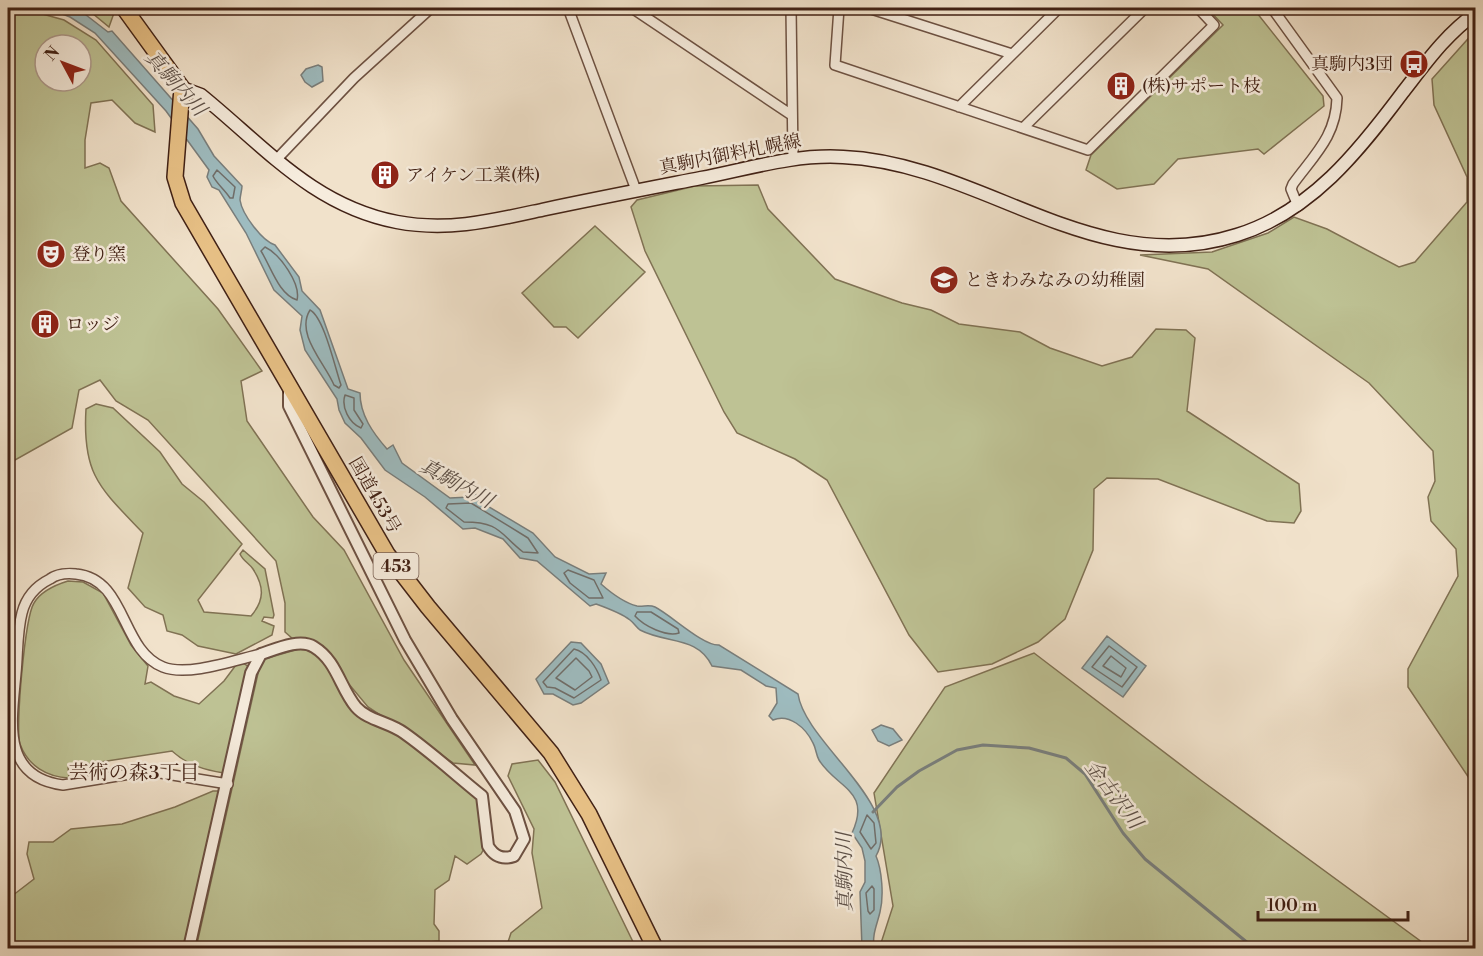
<svg xmlns="http://www.w3.org/2000/svg" width="1483" height="956" viewBox="0 0 1483 956" font-family="'Libre Bodoni','Noto Serif JP',serif">
  <style>
    .green { fill: #bec294; stroke: #807254; stroke-width: 1.5; fill-rule: evenodd }
    .water { fill: #9ebcc0; stroke: #797e7c; stroke-width: 1.5 }
    .lines { fill: none; stroke-linecap: round; stroke-linejoin: round }
    .shore { stroke: #706e6a; stroke-width: 1.5 }
    .stream { stroke: #797e7c; stroke-width: 3 }
    .minor-casing { stroke: #6d5142; stroke-width: 12 }
    .tertiary-casing { stroke: #6d5142; stroke-width: 14 }
    .secondary-casing { stroke: #412115; stroke-width: 15 }
    .trunk-casing { stroke: #412115; stroke-width: 18 }
    .minor { stroke: #f6ecdd; stroke-width: 9 }
    .tertiary { stroke: #f6ecdd; stroke-width: 10 }
    .secondary { stroke: #f6ecdd; stroke-width: 12 }
    .trunk { stroke: #e8c186; stroke-width: 15 }
    .labels { text-anchor: middle; stroke-width: 5; stroke-linejoin: round; paint-order: stroke }
    .shield { fill: #f6ecdd; stroke: #775e51; stroke-width: 1.5 }
    .shield-label { font-size: 16px; font-weight: bold; fill: #412115 }
    .poi-label { font-size: 18px; fill: #412115; stroke: #f6ecdd; text-anchor: start }
    .street-label { font-size: 18px; fill: #412115; stroke: #f6ecdd }
    .water-label { font-size: 20px; font-style: italic; fill: #5d5048; stroke: #f6ecdd }
    .neighbourhood-label { font-size: 20px; fill: #412115; stroke: #f6ecdd }
  </style>
  <rect width="100%" height="100%" fill="#f1e2cb"/>
  <filter id="stains"><feTurbulence type="fractalNoise" baseFrequency=".00333" numOctaves="4"/><feColorMatrix values="0 0 0 0 .2 0 0 0 0 .09 0 0 0 0 .02 0 0 0 .5 -.17"/></filter>
  <radialGradient id="worn" r=".72"><stop offset=".6" stop-color="#630" stop-opacity="0"/><stop offset="1" stop-color="#630" stop-opacity=".3"/></radialGradient>
  <path class="green" d="M8,8H21L64,20L96,40L153,105L155,132L135,123L112,100L91,103L85,140V168L100,163L109,168L121,201L218,309L262,371L241,381L247,421L313,517L344,550L404,660L475,765L453,763L368,707L313,641L293,639L285,632V603L276,561L148,420L116,401L100,380L79,390L72,428L8,464ZM45,45H81V81H45Z
    M86,8H109L114,13L109,27Z
    M1207,8H1253L1323,96L1324,106L1264,154L1258,149L1178,159L1154,184L1117,189L1086,170L1091,155L1223,25Z
    M1475,31V787L1408,687V669L1458,576L1456,549L1431,521L1428,497L1435,481L1433,451L1369,383L1208,269L1140,255L1212,252L1268,233L1294,217L1327,229L1399,267L1415,262L1467,202V177L1434,105L1432,79Z
    M758,185L768,209L835,279L902,303L931,310L959,324L1020,332L1050,348L1102,366L1132,357L1156,329L1186,330L1195,338L1187,411L1299,484L1301,511L1294,523L1267,521L1158,479L1107,478L1094,489L1093,550L1065,619L1038,642L992,664L938,672L909,635L827,480L795,459L737,433L724,412L645,251L631,207L637,200L695,186Z
    M595,226L645,272L578,338L566,327H554L522,293Z
    M96,404L113,408L160,452L182,484L204,502L242,544L198,600L204,612L251,616C265,600 264,586 253,569C249,563 243,561 240,554L243,550L265,569L274,615L273,618L264,617L262,621L274,626L272,635L236,654L198,646L182,635L167,631L163,615L145,607L128,588L143,533C100,488 82,475 86,409Z
    M68,581L83,582L103,593L131,645L148,666L145,684L151,682L174,696L199,704L224,681L236,665L243,663L248,666L224,773C205,770 187,765 172,751L68,767L69,778C47,777 28,766 20,744C15,729 25,617 34,603C41,591 55,585 68,581Z
    M302,648L317,654L328,665L347,705L365,721L401,733L478,797L490,838L481,854L467,864L455,856L449,880L435,890L434,924L439,931V941L373,948H196L261,660Z
    M1034,653L1202,781L1430,948H882L881,943L893,906L874,793L945,687Z
    M538,760L555,782L636,948H506L511,933L542,908L532,853L534,829L508,776L512,764Z
    M213,791H220L186,948H8V899L34,879L27,854L29,842H53L71,829L122,824L175,807Z"/>
  <path class="water" d="M47,8H77L108,32L112,31L198,129L214,156L242,186C242,190 240,196 240,200C242,214 262,241 275,245L299,277L302,291L320,310L348,389L360,393C360,415 373,433 387,449L393,445L402,463L450,498L470,497L473,493L477,495L479,501L533,533L555,557L589,574L606,573L601,584C610,592 625,603 637,606C643,607 649,604 655,607C671,615 703,646 719,645L798,694C805,743 905,805 876,856C882,870 884,896 880,912C877,925 872,934 874,948H862L860,892L865,882V861L862,848L852,833C872,790 836,788 819,760C816,755 816,748 813,743C806,728 789,713 773,720L769,716L777,703L776,688L766,686L741,670L712,666C698,636 667,644 640,630C636,627 634,623 630,620C621,613 607,608 596,604L590,606L537,561L520,558L503,539L475,528L463,529L425,497L385,470L361,438L345,423L339,410L337,399L305,350L300,330L302,316L274,290L246,233L219,190L212,187L207,177L209,170L166,111L95,33L70,17Z
    M318,65L322,67L323,81L312,87L305,82L301,75L306,69Z
    M1107,636L1146,666L1123,697L1082,668Z
    M571,642L581,643L601,664L609,683L581,703L573,705L553,694H544L536,679Z
    M881,725L893,729L902,740L889,746L878,741L872,730Z"/>
  <g class="lines">
    <path class="shore" d="M217,170L235,187L233,198H230C225,190 216,183 213,176Z
      M265,247C280,254 301,284 297,300C279,295 271,267 261,251Z
      M310,310C324,317 335,368 341,385L339,388L334,385C325,363 295,334 310,310Z
      M345,395L354,398V410L363,424L361,428C349,423 341,407 345,395Z
      M471,503L528,538L538,553L523,552C499,533 500,522 464,522L446,508L448,504Z
      M568,570L594,580L603,598H589L570,583L564,573Z
      M637,612H651L678,629L679,633C666,637 644,626 635,616Z
      M1109,646L1137,667L1122,687L1092,667Z
      M574,649C587,652 597,668 601,680L574,698L555,688L547,687L543,682Z
      M1111,656L1126,668L1121,677L1103,666Z
      M576,658L589,671L592,677L575,690L556,678Z
      M867,815L874,823L876,843L871,849L860,832Z
      M872,886L874,889V910L870,914L868,911L866,893Z"/>
    <path class="stream" d="M873,812L897,787L919,771L957,750L983,745L1029,748L1066,758L1085,774L1123,833L1145,859L1254,948"/>
    <g class="minor-casing">
      <path id="minor" d="M568,8L636,190
        M632,8L790,114
        M791,8L793,158
        M839,8L835,65L1088,150L1214,25L1198,8
        M868,8L1012,54
        M1272,8L1337,98C1336,136 1315,154 1293,184L1291,189L1298,206
        M959,107L1059,8
        M1023,128L1145,8
        M276,160L354,78L431,8
        M228,784L148,771L63,785C0,777 12,719 16,673C18,653 17,632 22,613C26,597 36,586 50,579C57,574 68,573 76,574C127,579 120,650 163,667C188,677 235,660 261,654"/>
    </g>
    <g class="tertiary-casing">
      <path id="tertiary" d="M189,948L251,673L261,654C276,649 300,638 314,647C337,661 340,688 356,707C367,720 389,722 404,733C431,752 456,775 482,796L488,846C494,856 502,860 514,856L524,839L515,811L452,719L405,640L289,406V388"/>
    </g>
    <g class="secondary-casing">
      <path id="secondary" d="M182,88L201,95C264,146 313,206 397,222C449,232 495,220 546,209C598,198 650,188 701,178C748,169 794,154 843,157C982,163 1093,281 1237,235C1311,212 1359,151 1403,92C1425,64 1446,34 1476,13"/>
    </g>
    <g class="trunk-casing">
      <path id="trunk" d="M124,8L182,88L175,177L183,203L387,554L428,607L551,753L589,814L655,948"/>
    </g>
    <use href="#minor" class="minor"/>
    <use href="#tertiary" class="tertiary"/>
    <use href="#secondary" class="secondary"/>
    <use href="#trunk" class="trunk"/>
  </g>
  <defs>
    <g id="bus-disc" transform="scale(1.5)"><circle r="9.5" fill="#8f2418" stroke="#f6ecdd"/><path d="M-5-6H5V4H4V6H2V4H-2V6H-4V4H-5ZM-3.5-4V0h7V-4ZM-3.5 1.2v1.5H-2V1.2ZM2 1.2v1.5H3.5V1.2Z" fill="#fff"/></g>
    <g id="building-disc" transform="scale(1.5)"><circle r="9.5" fill="#8f2418" stroke="#f6ecdd"/><path d="M-4-6H4V6H1V3H-1V6H-4ZM-2.5-4.3h1.7v1.8h-1.7ZM.8-4.3h1.7v1.8H.8ZM-2.5-1h1.7V.8h-1.7ZM.8-1h1.7V.8H.8Z" fill="#fff"/></g>
    <g id="theatre-disc" transform="scale(1.5)"><circle r="9.5" fill="#8f2418" stroke="#f6ecdd"/><path d="M-5-5.5Q0-4 5-5.5V0Q5 5 0 6Q-5 5-5 0ZM-3.3-2.5H-1v1.5H-3.3ZM1-2.5H3.3v1.5H1ZM-2.8 1Q0 5.5 2.8 1Z" fill="#fff"/></g>
    <g id="school-disc" transform="scale(1.5)"><circle r="9.5" fill="#8f2418" stroke="#f6ecdd"/><path d="M0-5L7-2L0 1L-7-2ZM-4 1L0 2.5L4 1V4Q0 6-4 4Z" fill="#fff"/></g>
  </defs>
  <g fill-rule="evenodd">
    <use href="#bus-disc" x="1414" y="64"/>
    <use href="#building-disc" x="1121" y="86"/>
    <use href="#building-disc" x="385" y="175"/>
    <use href="#theatre-disc" x="51" y="254"/>
    <use href="#school-disc" x="944" y="280"/>
    <use href="#building-disc" x="45" y="324"/>
  </g>
  <g class="labels">
    <rect class="shield" x="373.5" y="553" width="45" height="26" rx="4.5"/>
    <g class="shield-label">
      <text x="396" y="572">453</text>
    </g>
    <g class="poi-label">
      <text x="1393" y="70" text-anchor="end">真駒内3団</text>
      <text x="1142" y="92">(株)サポート枝</text>
      <text x="406" y="181">アイケン工業(株)</text>
      <text x="72" y="260">登り窯</text>
      <text x="965" y="286">ときわみなみの幼稚園</text>
      <text x="66" y="330">ロッジ</text>
    </g>
    <g class="street-label">
      <text transform="translate(730 154) rotate(-11)" y="6">真駒内御料札幌線</text>
      <text transform="translate(375 495) rotate(60)" y="6">国道453号</text>
    </g>
    <g class="water-label">
      <text transform="translate(176 83) rotate(48)" y="7">真駒内川</text>
      <text transform="translate(457 483) rotate(29)" y="7">真駒内川</text>
      <text transform="translate(1114 794) rotate(53)" y="7">金古沢川</text>
      <text transform="translate(844 872) rotate(-91)" y="7">真駒内川</text>
    </g>
    <g class="neighbourhood-label">
      <text x="134" y="779">芸術の森3丁目</text>
    </g>
  </g>
  <rect width="1483" height="956" fill="none" stroke="#f1e2cb" stroke-width="30"/>
  <rect x="9" y="9" width="1465" height="938" fill="none" stroke="#412115" stroke-width="3"/>
  <rect x="15" y="15" width="1453" height="926" fill="none" stroke="#412115" stroke-width="1.5"/>
  <g transform="translate(63 63) rotate(311)"><circle r="28" fill="#f6ecdd" stroke="#ae9b8d" stroke-width="1.5"/>
  <path d="M0-4.5L10 22L0 15L-10 22Z" fill="#8f2418"/>
  <text y="-9" font-size="16" font-weight="bold" text-anchor="middle" fill="#412115">N</text>
  </g>
  <path d="M1258 911v9h150v-9" fill="none" stroke="#412115" stroke-width="3"/>
  <text x="1267" y="911" font-size="18" fill="#412115" stroke="#f6ecdd" stroke-width="4.5" paint-order="stroke">100 m</text>
  <rect width="100%" height="100%" filter="url(#stains)"/>
  <rect width="100%" height="100%" fill="url(#worn)"/>
</svg>
